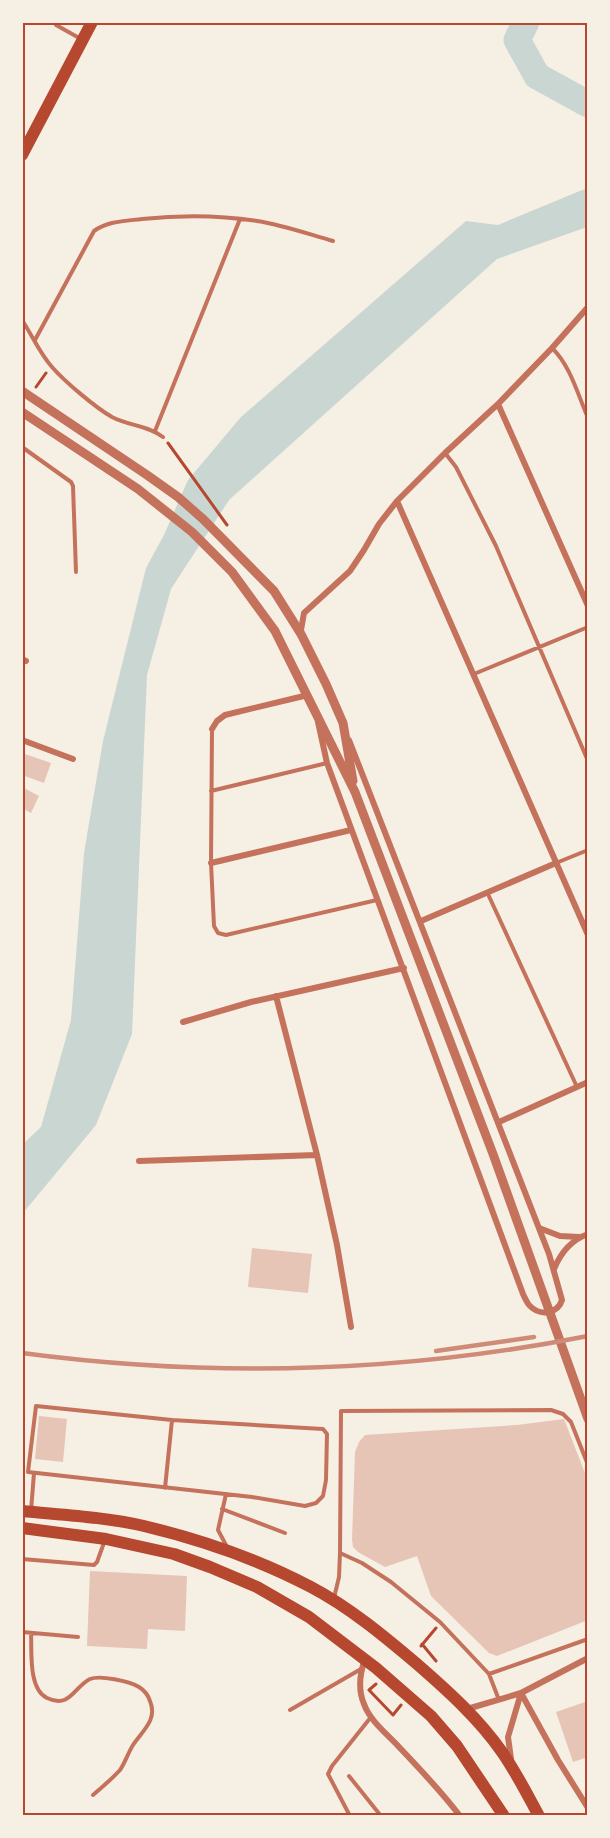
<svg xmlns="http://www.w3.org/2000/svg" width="610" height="1838" viewBox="0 0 610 1838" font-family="Ubuntu,sans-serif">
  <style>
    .water { fill: #c9d6d2 }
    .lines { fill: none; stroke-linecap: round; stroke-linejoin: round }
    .river { stroke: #c9d6d2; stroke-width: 27 }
    .building { fill: #e6c5b7 }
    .path { stroke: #b5482f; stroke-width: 3 }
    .service { stroke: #c5725c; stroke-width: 4 }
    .minor { stroke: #c5725c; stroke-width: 6 }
    .tertiary { stroke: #c5725c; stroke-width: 9 }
    .primary { stroke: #b5482f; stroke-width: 12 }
    .rail { stroke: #cf8b77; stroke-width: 4.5 }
    .neatline { fill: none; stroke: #b5482f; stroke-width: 2 }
  </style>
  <rect width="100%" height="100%" fill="#f6efe4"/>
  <path class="water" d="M587,188V227L497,259L229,500L171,589L147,675L132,1034L96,1125L23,1213V1144L41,1127L71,1020L84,853L103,741L146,568L164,535L188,480L241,417L466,221L498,225Z"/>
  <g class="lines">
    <path class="river" d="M526,22L517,40L537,76L588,104"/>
  </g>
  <path class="building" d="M22,753L51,763L44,783L22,775Z
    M22,787L39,796L31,813L22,808Z
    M252,1248L312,1254L308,1293L248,1287Z
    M39,1416L67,1419L63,1462L35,1459Z
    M564,1419L588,1481V1620L497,1656L489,1653L431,1596L417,1556L385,1567L358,1552L353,1547L352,1540L355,1452L359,1442L365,1435L517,1425Z
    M90,1571L187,1576L185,1631L148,1629L147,1649L87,1646Z
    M588,1701V1757L573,1762L556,1712Z"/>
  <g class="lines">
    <path class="path" d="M36,387L46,373
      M168,443L227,525
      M422,1644L436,1661
      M421,1646L436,1628
      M376,1684L369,1690L393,1715L401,1705"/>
    <path class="service" d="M56,25L81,39
      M22,320C32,335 40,354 52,367C64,381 96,408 112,417C129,426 147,425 163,437
      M35,340L94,231C108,221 125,221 142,219C180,215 219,215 257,221C283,225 308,234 333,241
      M552,348C570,365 578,395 588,418
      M155,431L240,219
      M22,447L71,482L73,486L76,572
      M445,453L456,467L496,546L588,761
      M474,674L588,627
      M212,729L211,863L214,926L218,933L226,935L377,900
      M211,791L327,763
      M556,863L588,850
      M487,892L577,1087
      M36,1406L172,1420L323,1429L327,1434L326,1480L323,1496L316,1503L305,1506L252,1497L28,1472Z
      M165,1488L172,1420
      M226,1494L218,1530L227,1547
      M222,1509L285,1533
      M31,1511L34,1473
      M340,1553L362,1563L391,1582L440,1622L489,1674L499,1700
      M22,1559L94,1565L97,1562L105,1540
      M334,1598L339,1577L340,1553L341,1411L551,1410L563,1414L571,1422L588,1465
      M22,1632L78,1637
      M31,1633C32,1651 28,1689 47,1698C70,1709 74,1687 90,1679C100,1675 129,1681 139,1687C144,1690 148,1695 150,1701C158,1720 142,1731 133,1745C128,1753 125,1763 120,1770C112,1779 102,1787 93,1795
      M489,1674L588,1639
      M290,1710L361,1669
      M349,1776L381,1816
      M350,1816L328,1774L332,1766L371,1717"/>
    <path class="minor" d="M498,404L588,606
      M397,501L588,935
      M301,630L304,613L350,571L364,550L379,524L397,501L445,453L498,404L552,348L588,307
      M22,659L26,661
      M318,722L327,763L523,1294C525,1298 527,1303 530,1306C541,1317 558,1313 562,1300L549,1254L349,740
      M212,729L217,721L225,715L308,695
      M22,740L73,759
      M211,863L351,830
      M421,921L556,863
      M276,996L317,1155L337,1245L351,1327
      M183,1022L251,1002L404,968
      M499,1122L588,1082
      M139,1161L317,1155
      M539,1228L560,1236L579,1237
      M554,1269C561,1252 571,1240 588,1234
      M365,1659C360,1673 358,1690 364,1704C370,1721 387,1734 399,1747C420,1769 441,1791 460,1816
      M521,1693L558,1760L588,1808
      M467,1709L521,1693L588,1658
      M511,1759L508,1737L521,1693"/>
    <path class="tertiary" d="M22,391L147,475L178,497L203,519L274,591L301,634L326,684L343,723L353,781
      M22,412L138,489L192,532L232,572L275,631L355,792L493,1154L588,1419"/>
    <path class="primary" d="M22,155L92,22
      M22,1511C63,1515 105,1517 144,1526C202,1540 258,1559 311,1587C349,1607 384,1636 417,1664C448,1691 479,1719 502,1752C516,1772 527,1794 539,1816
      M22,1528L106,1539L174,1554L210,1567L257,1587L309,1617L376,1668L431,1716L457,1746L504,1816"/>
    <path class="rail" d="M436,1351L534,1337
      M22,1353C211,1378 401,1373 588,1336"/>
  </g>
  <rect width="610" height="1838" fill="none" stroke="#f6efe4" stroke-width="48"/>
  <rect x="24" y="24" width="562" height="1790" class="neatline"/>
</svg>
